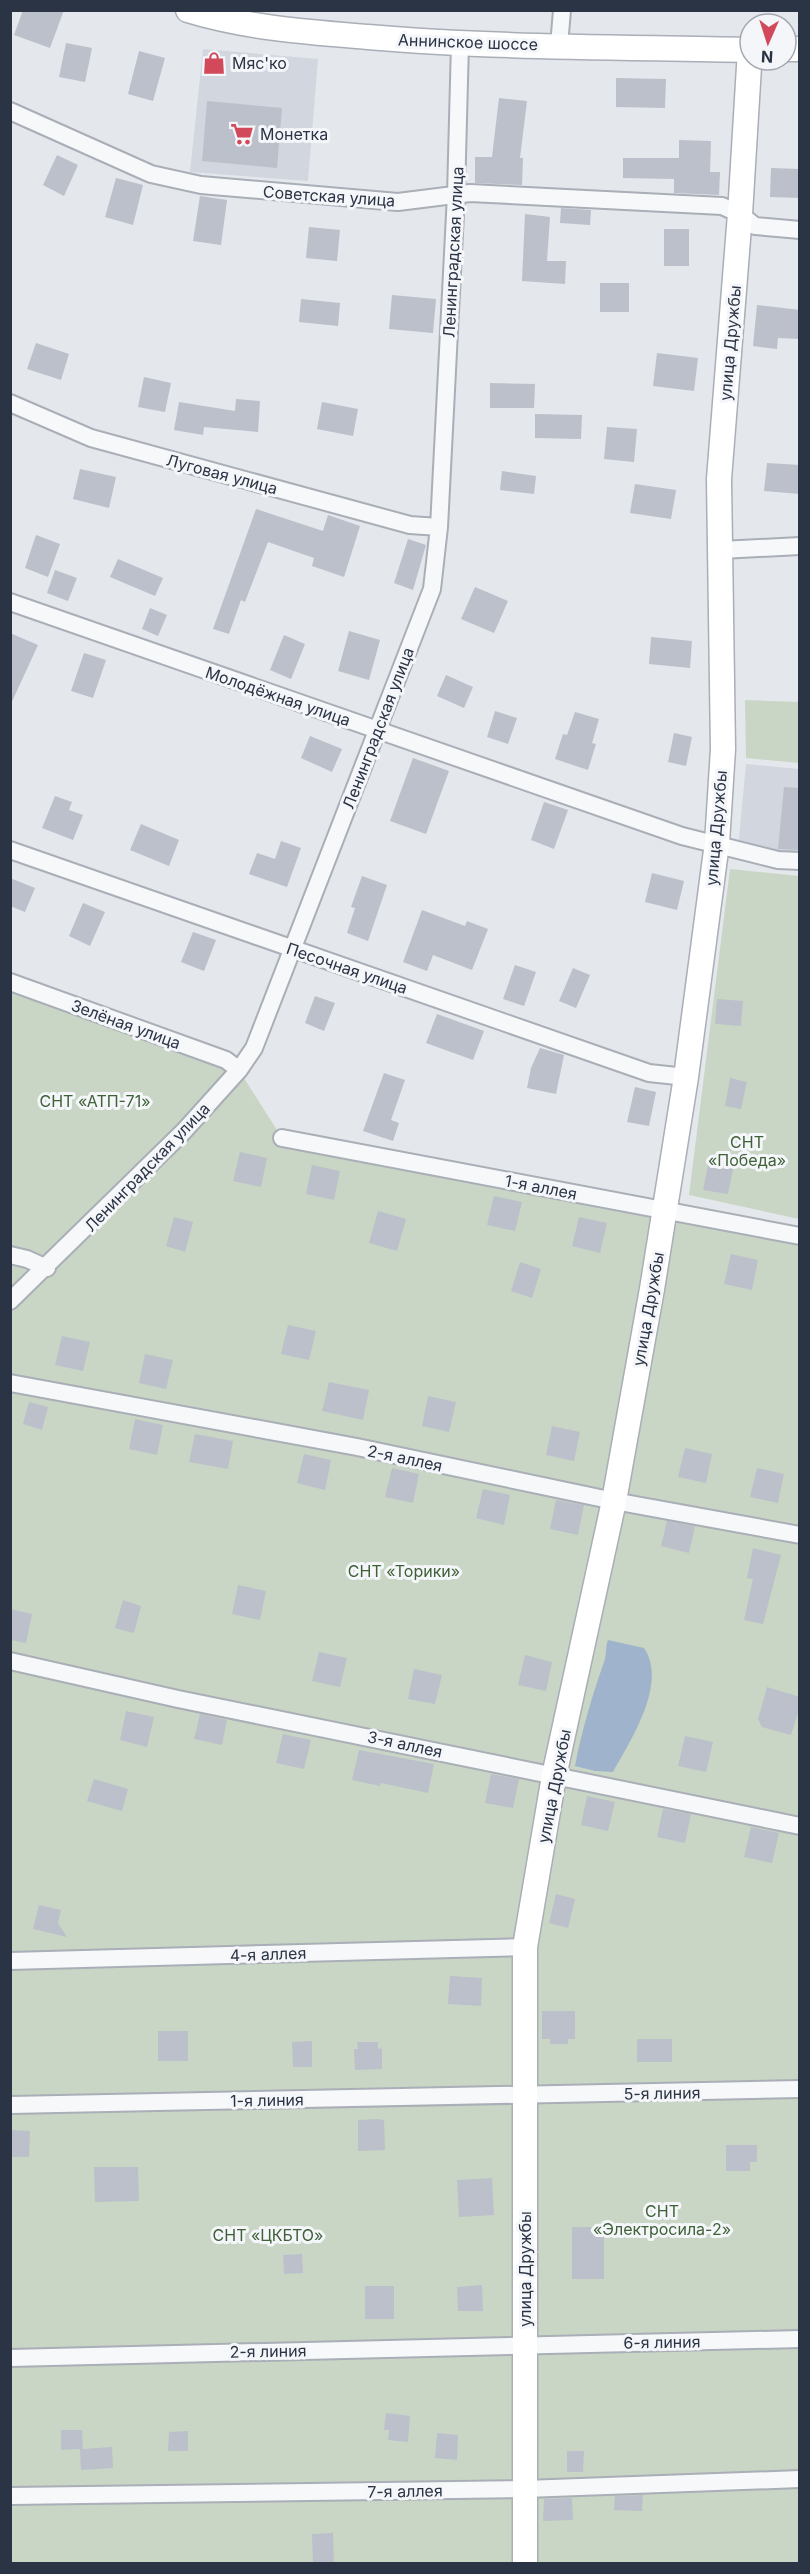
<svg xmlns="http://www.w3.org/2000/svg" width="810" height="2574" viewBox="0 0 810 2574" font-family="Inter,sans-serif">
  <style>
    .built { fill: #d2d6de }
    .green { fill: #c9d6c5 }
    .water { fill: #9fb4cc }
    .building { fill: #bbc0ca }
    .lines { fill: none; stroke-linecap: round; stroke-linejoin: round }
    .street-casing { stroke: #a9aeb7; stroke-width: 20 }
    .secondary-casing { stroke: #a9aeb7; stroke-width: 27 }
    .street { stroke: #f7f8fa; stroke-width: 16 }
    .secondary { stroke: #fff; stroke-width: 24 }
    .labels { text-anchor: middle; stroke-width: 6; stroke-linejoin: round; paint-order: stroke }
    .street-label { font-size: 16px; fill: #2b3445; stroke: #f4f6f9 }
    .poi-label { font-size: 16px; fill: #2b3445; stroke: #f4f6f9; text-anchor: start }
    .park-label { font-size: 16px; fill: #3f6138; stroke: #f4f6f9 }
  </style>
  <rect width="100%" height="100%" fill="#e4e7ec"/>
  <path class="built" d="M203,49L318,59L308,181L190,172Z
    M746,764L799,769V855L738,849Z"/>
  <path class="green" d="M745,700L799,702V763L746,758Z
    M730,869L799,876V1219L689,1195Z
    M11,982L239,1070L282,1138L800,1236L799,2563L11,2564Z"/>
  <path class="water" d="M608,1640L644,1648C668,1683 631,1740 613,1772L595,1771L575,1766C582,1730 592,1696 604,1662C607,1655 605,1647 608,1640Z"/>
  <path class="building" d="M23,10H64L50,48L14,35Z
    M66,43L92,48L85,82L59,77Z
    M139,51L165,58L153,101L128,94Z
    M616,78L666,79L665,108L616,107Z
    M499,98L527,101L520,158H523L522,185L475,183V157H492Z
    M207,101L282,108L277,168L202,161Z
    M679,140L711,141L710,172H720L719,195L674,193V179L623,178V158H679Z
    M57,155L78,165L64,196L43,185Z
    M771,168L800,169V198L770,197Z
    M116,178L143,185L133,225L105,217Z
    M200,196L227,200L221,245L193,241Z
    M561,208L591,210L590,225L560,223Z
    M525,214L550,217L547,261H566L565,284L522,281Z
    M309,227L340,230L337,261L306,258Z
    M664,229H689V266H664Z
    M600,283H629V312H600Z
    M392,295L436,299L433,333L389,329Z
    M301,299L340,303L338,326L299,322Z
    M757,305L800,310V339L778,338L777,349L753,346Z
    M36,343L69,354L61,380L27,369Z
    M657,353L698,358L694,391L653,386Z
    M144,377L171,383L165,412L138,407Z
    M490,383L535,384L534,408H490Z
    M236,399L260,401L258,432L204,427L203,435L174,430L179,402L235,411Z
    M322,402L358,409L353,436L317,429Z
    M535,414L582,415L581,439L535,438Z
    M607,427L637,429L634,462L604,459Z
    M767,463L800,465V494L764,491Z
    M80,469L116,477L109,508L73,499Z
    M502,471L536,476L534,494L500,490Z
    M635,484L676,490L671,519L630,513Z
    M256,509L323,531L328,515L360,526L344,577L312,566L314,558L268,542L245,602L241,600L229,634L213,629Z
    M36,535L60,544L48,577L25,568Z
    M408,539L426,545L413,590L394,583Z
    M118,559L163,578L155,596L110,577Z
    M55,570L77,578L68,601L47,593Z
    M475,587L508,601L494,633L461,619Z
    M150,608L167,615L158,636L142,629Z
    M349,631L380,640L369,680L338,671Z
    M10,633L38,645L10,706Z
    M284,635L305,644L291,679L270,670Z
    M651,637L692,641L690,668L649,664Z
    M84,653L106,660L93,698L71,691Z
    M446,675L473,687L464,708L437,696Z
    M495,711L517,718L508,744L487,737Z
    M575,712L599,719L592,743L596,744L588,770L555,759L563,734L567,735Z
    M674,733L692,737L686,766L668,762Z
    M310,736L342,749L332,772L301,758Z
    M413,758L449,771L426,834L390,821Z
    M784,787L800,788V850L778,849Z
    M55,796L72,802L69,810L83,815L73,840L42,828Z
    M544,802L568,810L554,849L531,840Z
    M141,824L179,840L169,866L130,850Z
    M281,841L301,848L287,887L249,874L257,853L275,859Z
    M652,873L684,881L677,910L645,902Z
    M362,876L387,885L368,941L347,933L355,908L351,907Z
    M10,878L35,888L25,912L10,906Z
    M83,903L105,912L90,946L69,936Z
    M422,910L465,926L467,921L488,929L472,970L433,955L427,971L403,962Z
    M193,932L216,940L204,971L181,962Z
    M515,965L536,972L524,1006L503,999Z
    M573,968L590,975L576,1008L559,1001Z
    M315,996L335,1003L324,1031L305,1023Z
    M717,999L743,1001L741,1026L715,1024Z
    M437,1014L484,1031L473,1060L426,1043Z
    M540,1048L564,1055L556,1094L527,1088L531,1068Z
    M384,1073L405,1080L391,1120L399,1123L393,1141L363,1131Z
    M730,1078L747,1082L741,1109L725,1106Z
    M635,1087L656,1092L649,1126L627,1122Z
    M240,1152L267,1158L261,1187L233,1181Z
    M710,1155L735,1160L728,1194L703,1190Z
    M312,1165L340,1171L334,1200L306,1194Z
    M494,1196L522,1202L515,1231L487,1225Z
    M378,1211L406,1219L397,1251L369,1243Z
    M174,1217L193,1222L185,1252L166,1246Z
    M579,1217L607,1223L600,1253L572,1246Z
    M731,1254L758,1260L752,1290L724,1284Z
    M520,1262L541,1269L532,1298L511,1291Z
    M288,1325L316,1331L309,1360L281,1354Z
    M62,1336L90,1342L83,1371L55,1365Z
    M145,1354L173,1360L166,1389L139,1383Z
    M329,1382L369,1390L363,1420L322,1411Z
    M428,1396L456,1402L449,1432L422,1426Z
    M29,1402L48,1407L42,1430L23,1424Z
    M135,1419L163,1425L157,1455L129,1449Z
    M552,1426L580,1432L574,1461L546,1455Z
    M195,1434L233,1441L228,1469L189,1462Z
    M685,1448L712,1454L706,1483L678,1477Z
    M304,1454L331,1460L325,1490L297,1483Z
    M392,1468L419,1474L413,1503L385,1497Z
    M757,1468L784,1474L778,1503L750,1497Z
    M483,1489L510,1495L504,1525L476,1518Z
    M556,1500L584,1505L578,1535L550,1529Z
    M667,1521L695,1526L689,1553L661,1546Z
    M753,1548L781,1555L763,1624L744,1620L753,1579L747,1578Z
    M238,1585L266,1591L260,1620L232,1614Z
    M123,1600L141,1606L134,1633L115,1628Z
    M10,1609L32,1614L26,1643L10,1640Z
    M319,1652L347,1658L340,1687L312,1681Z
    M525,1655L552,1662L546,1691L518,1685Z
    M414,1669L442,1675L435,1704L408,1699Z
    M767,1687L800,1697V1707L791,1735L762,1727L758,1719Z
    M126,1711L154,1717L147,1747L120,1740Z
    M200,1714L227,1720L222,1745L194,1739Z
    M283,1734L311,1740L304,1769L276,1763Z
    M685,1736L713,1742L706,1772L678,1766Z
    M359,1750L434,1764L428,1793L381,1783L380,1786L352,1780Z
    M491,1774L519,1779L513,1808L485,1803Z
    M94,1779L128,1789L122,1811L87,1801Z
    M587,1796L615,1802L608,1831L581,1825Z
    M663,1809L691,1814L685,1843L657,1837Z
    M751,1827L779,1833L772,1863L744,1857Z
    M556,1894L575,1899L568,1928L549,1923Z
    M39,1905L61,1910L58,1923L67,1937L33,1929Z
    M450,1976L482,1978L481,2006L448,2004Z
    M542,2011H575V2039H568V2044H550V2039H542Z
    M158,2031H188V2061H158Z
    M637,2039H672V2062H637Z
    M312,2041V2067H293L292,2042Z
    M357,2042H378V2049L382,2048V2069L355,2070L354,2049H358Z
    M377,2119L384,2120L385,2150L358,2151V2120Z
    M10,2130L30,2131L29,2157H10Z
    M726,2145H757V2162H750V2171H726Z
    M94,2167H138L139,2201L95,2202Z
    M492,2178L494,2215L459,2217L457,2180Z
    M572,2227H604V2279H572Z
    M302,2254L303,2273L284,2274L283,2255Z
    M482,2285L483,2311H458L457,2287Z
    M365,2286H394V2319H365Z
    M386,2413L410,2416L408,2442L388,2440L389,2430H384Z
    M61,2430H82L83,2449L112,2447L113,2468L81,2470L80,2449L61,2450Z
    M188,2431V2451H168L169,2432Z
    M437,2433L458,2435L457,2460L435,2458Z
    M567,2451H584L583,2472H567Z
    M643,2495L642,2511L614,2510L615,2496Z
    M572,2498L573,2520L543,2521L544,2499Z
    M333,2533L334,2564H313L312,2534Z"/>
  <g class="lines">
    <g class="street-casing">
      <path id="street" d="M559,46L562,10
        M10,111L151,174L201,185L398,202L470,193L722,206L740,214L755,226L800,230
        M10,403L91,438L410,525L439,527
        M721,550L800,546
        M10,602L682,836L778,860L800,861
        M10,850L649,1073L686,1077
        M10,982L226,1060L239,1070
        M282,1138L800,1236
        M10,1255L27,1259L47,1268
        M10,1301L184,1131L239,1070L254,1048L432,589L439,527L456,195L460,43
        M10,1383L357,1447L614,1501L800,1535
        M10,1661L178,1699L800,1826
        M10,1961L525,1947
        M10,2105L800,2089
        M10,2358L800,2339
        M10,2496L525,2489L800,2479"/>
    </g>
    <g class="secondary-casing">
      <path id="secondary" d="M188,10C247,28 307,32 368,37C495,48 623,47 750,50L740,214L719,479L723,749L717,843L686,1077L652,1289L614,1501L554,1776L525,1947V2564
        M786,49H800"/>
    </g>
    <use href="#street" class="street"/>
    <use href="#secondary" class="secondary"/>
  </g>
  <defs>
    <g id="shop-bare" transform="scale(1.8)"><path d="M-5-2.5h2.3a2.7 3.5 0 0 1 5.4 0H5L5.5 6h-11ZM-1.5-2.5h3a1.5 2.3 0 0 0-3 0Z" fill="#d1495b" stroke="#f4f6f9" stroke-width="2.5" paint-order="stroke"/></g>
    <g id="supermarket-bare" transform="scale(1.8)"><path d="M-6-5.5h2.5l.6 2H6L4.5 2H-2.5L-4.4-4H-6ZM-1.5 3.2a1.3 1.3 0 1 0 .1 0ZM3 3.2a1.3 1.3 0 1 0 .1 0Z" fill="#d1495b" stroke="#f4f6f9" stroke-width="2.5" paint-order="stroke"/></g>
  </defs>
  <g fill-rule="evenodd">
    <use href="#shop-bare" x="214" y="63"/>
    <use href="#supermarket-bare" x="242" y="134"/>
  </g>
  <g class="labels">
    <g class="street-label">
      <text transform="translate(468 42) rotate(2)" y="6">Аннинское шоссе</text>
      <text transform="translate(329 196) rotate(4)" y="6">Советская улица</text>
      <text transform="translate(453 252) rotate(-87)" y="6">Ленинградская улица</text>
      <text transform="translate(730 343) rotate(-85)" y="6">улица Дружбы</text>
      <text transform="translate(222 474) rotate(15)" y="6">Луговая улица</text>
      <text transform="translate(278 696) rotate(19)" y="6">Молодёжная улица</text>
      <text transform="translate(378 728) rotate(-69)" y="6">Ленинградская улица</text>
      <text transform="translate(716 828) rotate(-85)" y="6">улица Дружбы</text>
      <text transform="translate(347 968) rotate(19)" y="6">Песочная улица</text>
      <text transform="translate(126 1024) rotate(20)" y="6">Зелёная улица</text>
      <text transform="translate(147 1167) rotate(-46)" y="6">Ленинградская улица</text>
      <text transform="translate(541 1187) rotate(11)" y="6">1-я аллея</text>
      <text transform="translate(648 1309) rotate(-80)" y="6">улица Дружбы</text>
      <text transform="translate(405 1458) rotate(12)" y="6">2-я аллея</text>
      <text transform="translate(405 1744) rotate(12)" y="6">3-я аллея</text>
      <text transform="translate(554 1786) rotate(-79)" y="6">улица Дружбы</text>
      <text transform="translate(268 1954) rotate(-2)" y="6">4-я аллея</text>
      <text transform="translate(662 2093) rotate(-1)" y="6">5-я линия</text>
      <text transform="translate(267 2100) rotate(-1)" y="6">1-я линия</text>
      <text transform="translate(525 2269) rotate(-90)" y="6">улица Дружбы</text>
      <text transform="translate(662 2342) rotate(-1)" y="6">6-я линия</text>
      <text transform="translate(268 2351) rotate(-1)" y="6">2-я линия</text>
      <text transform="translate(405 2491) rotate(-1)" y="6">7-я аллея</text>
    </g>
    <g class="poi-label">
      <text x="232" y="69">Мяс'ко</text>
      <text x="260" y="140">Монетка</text>
    </g>
    <g class="park-label">
      <text x="95" y="1107">СНТ «АТП-71»</text>
      <text x="747" y="1148">СНТ<tspan x="747" dy="18">«Победа»</tspan></text>
      <text x="404" y="1577">СНТ «Торики»</text>
      <text x="662" y="2217">СНТ<tspan x="662" dy="18">«Электросила-2»</tspan></text>
      <text x="268" y="2241">СНТ «ЦКБТО»</text>
    </g>
  </g>
  <rect width="810" height="2574" fill="none" stroke="#2b3445" stroke-width="24"/>
  <g transform="translate(768 42) rotate(183)"><circle r="28" fill="#f4f6f9" stroke="#a4a8b1" stroke-width="1.5"/>
  <path d="M0-4.5L10 22L0 15L-10 22Z" fill="#d1495b"/>
  <text y="-9" font-size="16" font-weight="bold" text-anchor="middle" fill="#2b3445">N</text>
  </g>
</svg>
